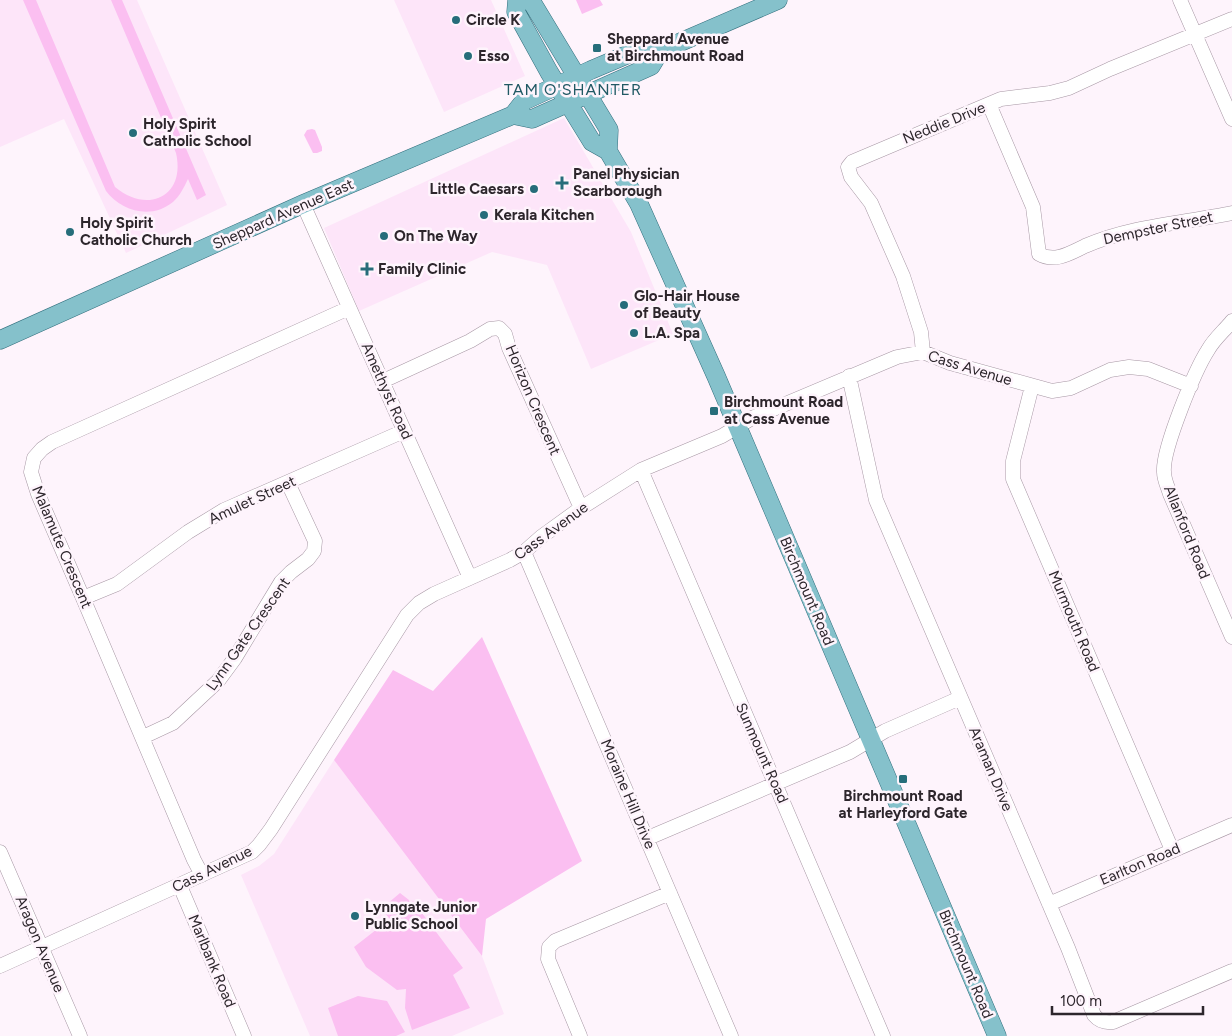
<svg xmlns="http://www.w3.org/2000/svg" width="1232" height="1036" viewBox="0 0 1232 1036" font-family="Figtree,sans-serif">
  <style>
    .built { fill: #fde5f9 }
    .green { fill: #fbbff1 }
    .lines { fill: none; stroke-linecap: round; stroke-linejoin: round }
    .minor-casing { stroke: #a797a4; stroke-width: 15 }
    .major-casing { stroke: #326f7d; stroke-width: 19 }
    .minor { stroke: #fff; stroke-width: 14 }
    .major { stroke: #85c1cb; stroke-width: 18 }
    .poi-dot { fill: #266d7a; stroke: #fef4fc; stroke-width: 2 }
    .labels { text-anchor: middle; stroke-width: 5; stroke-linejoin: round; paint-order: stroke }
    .poi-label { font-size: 15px; font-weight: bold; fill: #2d262c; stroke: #fef4fc; text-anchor: start }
    .street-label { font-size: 15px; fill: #2d262c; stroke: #fef4fc }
    .neighbourhood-label { font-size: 16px; letter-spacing: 1px; fill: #215964; stroke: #fef4fc }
  </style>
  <rect width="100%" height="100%" fill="#fef4fc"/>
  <path class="built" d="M0,0H137L227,205L126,253L64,119L0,147Z
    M394,0H491L525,76L444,112Z
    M564,118L631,232L673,334L591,369L547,265L492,252L359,311L324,228Z
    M334,760L482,956L504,1014L452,1036H310L241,875L259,866L274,854Z"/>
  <path class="green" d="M23,0H36L115,187C147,214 186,197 176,153L111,0H122L206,195L197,200L188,179C184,187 180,196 173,202C151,220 121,211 106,191Z
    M576,0H600L603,5L582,14Z
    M312,129L315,130L322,147V151L317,153H313L304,135L307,130Z
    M482,637L582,861L486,919L482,956L334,760L393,670L433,691Z
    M400,893L409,900L410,903L413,901L463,968L453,975L470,1008L412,1030L405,1008L406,989L397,990L366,967L354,947L390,919L381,909Z
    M358,996L387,1001L405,1032L396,1036H338L328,1008Z"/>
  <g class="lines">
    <g class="minor-casing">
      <path id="minor" d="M1180,0L1232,119
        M989,104L1033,207L1039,254C1055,263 1070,253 1085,246C1131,226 1183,223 1232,213
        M303,204L470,578
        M1232,321C1224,331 1214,339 1208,350C1195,370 1162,450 1164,472C1164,480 1168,487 1170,494L1232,637
        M923,352L921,332L903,276L871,203L851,177L848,167L852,162L1001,99L1050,93L1069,88L1110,69L1232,19
        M849,376L876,500L1068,948L1094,1015C1099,1021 1104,1023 1113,1022L1232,971
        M383,381L470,341L490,329L499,328L505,334L509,348L581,508
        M1032,386L1013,461V479L1172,850
        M641,470L883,1036
        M524,552L731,1036
        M83,598L117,584L188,532L224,510L404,431
        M143,737L173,723L218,681L235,658L281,582L291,572L308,559L314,551L315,541L288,483
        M648,838L850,752L885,731L960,698
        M0,852L80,1036
        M202,875L194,860L83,598L38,494L31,472L34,458L42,449L52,442L349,308
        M180,886L244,1036
        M1049,904L1232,825
        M0,966L252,852L259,845L271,829L407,615L419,603L434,594L510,560L524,552L541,537L581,508L641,470L722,436L752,418L897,357L923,352L950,363L1052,391L1071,388L1110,370L1129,367L1148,369L1191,386
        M580,1036L548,959L549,947L555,941L670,893"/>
    </g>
    <g class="major-casing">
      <path id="major" d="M517,0L516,12L549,72L592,142L608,151L639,204L716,376L997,1036
        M528,0L533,4L609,130L608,151
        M513,115L532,119L651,66L660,51L778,0
        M0,340L303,204L513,115L524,101L591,70L643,48L660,51"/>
    </g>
    <use href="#minor" class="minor"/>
    <use href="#major" class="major"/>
  </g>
  <g class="poi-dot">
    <circle cx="456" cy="20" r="5"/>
    <rect x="592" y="43" width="10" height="10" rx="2.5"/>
    <circle cx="468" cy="56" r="5"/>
    <circle cx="133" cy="133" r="5"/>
    <path d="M559.5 175.5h5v5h5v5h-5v5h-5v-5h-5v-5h5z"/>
    <circle cx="534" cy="189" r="5"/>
    <circle cx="484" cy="215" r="5"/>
    <circle cx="70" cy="232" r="5"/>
    <circle cx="384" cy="236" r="5"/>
    <path d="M364.5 261.5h5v5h5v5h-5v5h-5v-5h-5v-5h5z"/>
    <circle cx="624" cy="305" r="5"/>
    <circle cx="634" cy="333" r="5"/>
    <rect x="709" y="406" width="10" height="10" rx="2.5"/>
    <rect x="898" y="774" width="10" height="10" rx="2.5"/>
    <circle cx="355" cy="916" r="5"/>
  </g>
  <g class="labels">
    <g class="poi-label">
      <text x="466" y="25">Circle K</text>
      <text x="607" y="44">Sheppard Avenue<tspan x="607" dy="17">at Birchmount Road</tspan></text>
      <text x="478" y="61">Esso</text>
      <text x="143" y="129">Holy Spirit<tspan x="143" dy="17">Catholic School</tspan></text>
      <text x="573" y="179">Panel Physician<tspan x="573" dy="17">Scarborough</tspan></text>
      <text x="524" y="194" text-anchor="end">Little Caesars</text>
      <text x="494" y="220">Kerala Kitchen</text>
      <text x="80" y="228">Holy Spirit<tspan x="80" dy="17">Catholic Church</tspan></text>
      <text x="394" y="241">On The Way</text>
      <text x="378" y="274">Family Clinic</text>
      <text x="634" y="301">Glo-Hair House<tspan x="634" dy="17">of Beauty</tspan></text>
      <text x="644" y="338">L.A. Spa</text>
      <text x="724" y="407">Birchmount Road<tspan x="724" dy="17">at Cass Avenue</tspan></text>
      <text x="903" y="801" text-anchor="middle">Birchmount Road<tspan x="903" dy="17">at Harleyford Gate</tspan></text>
      <text x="365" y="912">Lynngate Junior<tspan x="365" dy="17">Public School</tspan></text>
    </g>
    <g class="street-label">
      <text transform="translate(944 123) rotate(-22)" y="5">Neddie Drive</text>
      <text transform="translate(283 214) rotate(-24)" y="5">Sheppard Avenue East</text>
      <text transform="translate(1158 228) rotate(-12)" y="5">Dempster Street</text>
      <text transform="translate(970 368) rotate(17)" y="5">Cass Avenue</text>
      <text transform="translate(387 391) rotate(66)" y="5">Amethyst Road</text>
      <text transform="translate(533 400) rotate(67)" y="5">Horizon Crescent</text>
      <text transform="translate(252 500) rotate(-25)" y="5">Amulet Street</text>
      <text transform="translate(551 531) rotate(-36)" y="5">Cass Avenue</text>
      <text transform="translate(1187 532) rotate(68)" y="5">Allanford Road</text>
      <text transform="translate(62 547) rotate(67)" y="5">Malamute Crescent</text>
      <text transform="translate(807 591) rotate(67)" y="5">Birchmount Road</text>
      <text transform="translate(1074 621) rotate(67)" y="5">Murmouth Road</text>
      <text transform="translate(248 634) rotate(-55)" y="5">Lynn Gate Crescent</text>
      <text transform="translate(762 753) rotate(66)" y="5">Sunmount Road</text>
      <text transform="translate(991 769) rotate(67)" y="5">Araman Drive</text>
      <text transform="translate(628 794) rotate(67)" y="5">Moraine Hill Drive</text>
      <text transform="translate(1140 864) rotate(-23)" y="5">Earlton Road</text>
      <text transform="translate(212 869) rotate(-26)" y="5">Cass Avenue</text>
      <text transform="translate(40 944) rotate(67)" y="5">Aragon Avenue</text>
      <text transform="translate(212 961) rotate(67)" y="5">Marlbank Road</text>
      <text transform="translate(966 964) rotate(67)" y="5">Birchmount Road</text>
    </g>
    <g class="neighbourhood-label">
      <text x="573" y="95">TAM O'SHANTER</text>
    </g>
  </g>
  <path d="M1052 1006v8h151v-8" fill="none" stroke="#2d262c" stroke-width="2.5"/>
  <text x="1060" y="1006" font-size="15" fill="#2d262c" stroke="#fef4fc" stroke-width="4" paint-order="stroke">100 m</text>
</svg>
